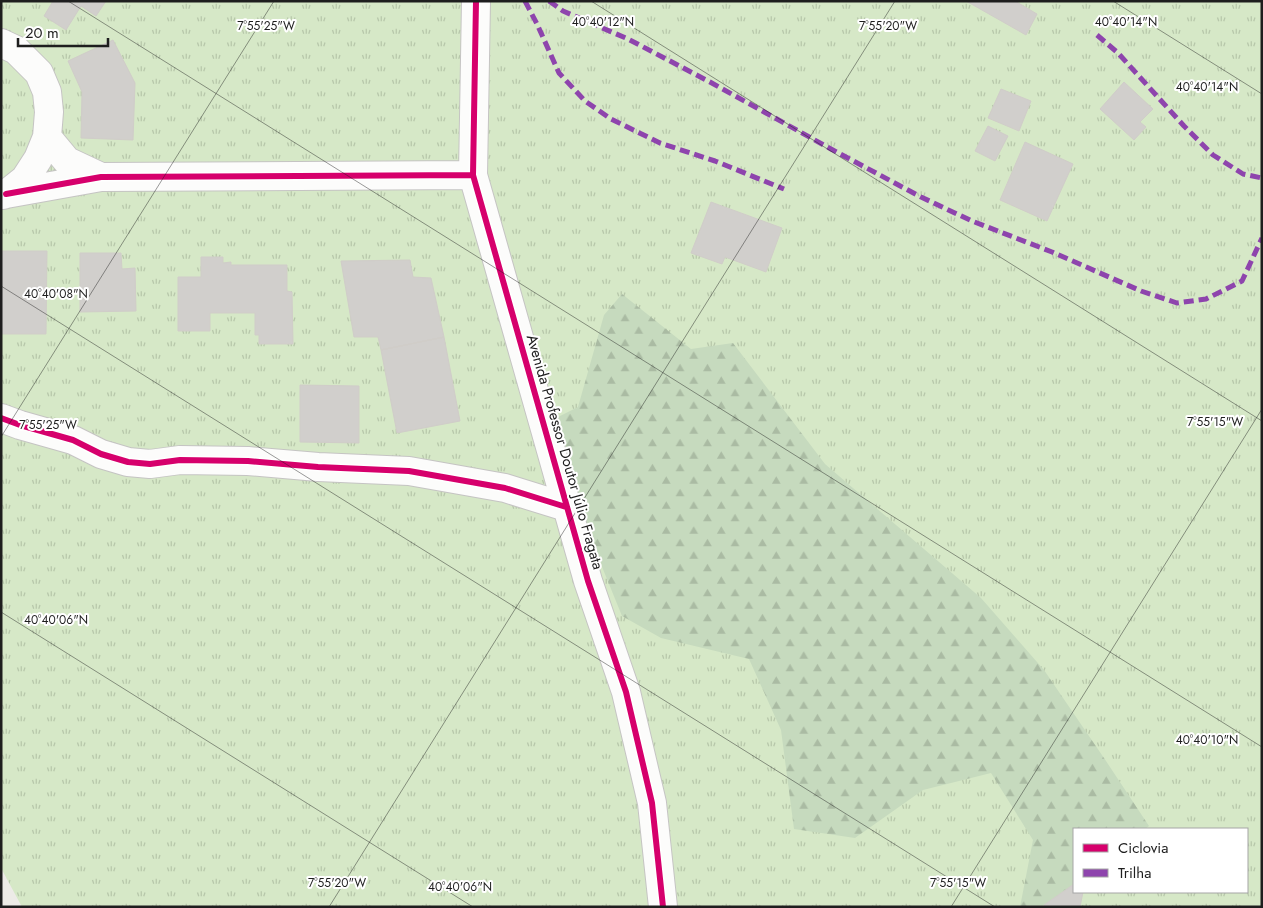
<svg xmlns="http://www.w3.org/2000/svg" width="1263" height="908" viewBox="0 0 1263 908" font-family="Jost,sans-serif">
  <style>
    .grass { fill: url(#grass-tufts); fill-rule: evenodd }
    .forest { fill: url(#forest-firs) }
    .building { fill: #d1cfcc; stroke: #d0cdc8 }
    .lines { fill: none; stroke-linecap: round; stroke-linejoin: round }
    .minor-casing { stroke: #c5c4c3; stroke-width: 30 }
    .minor { stroke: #fcfcfb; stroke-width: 28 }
    .quiet { stroke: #8e44ad; stroke-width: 5; stroke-dasharray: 10 5; stroke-linecap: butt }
    .cycleway-casing { stroke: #fff; stroke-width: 9 }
    .cycleway { stroke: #d6006c; stroke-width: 6 }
    .ticks { fill: none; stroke: #1e1e1e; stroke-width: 1; stroke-opacity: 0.45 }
    .labels { text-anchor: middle; stroke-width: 4; stroke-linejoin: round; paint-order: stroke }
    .street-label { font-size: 15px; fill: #1e1e1e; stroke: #fff }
    .ticks-label { font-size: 12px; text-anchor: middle; fill: #1e1e1e; stroke: #fff; stroke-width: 4; stroke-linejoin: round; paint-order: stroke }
  </style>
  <defs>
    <pattern id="grass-tufts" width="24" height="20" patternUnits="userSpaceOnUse" patternTransform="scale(1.25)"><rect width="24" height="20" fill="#d6e8c7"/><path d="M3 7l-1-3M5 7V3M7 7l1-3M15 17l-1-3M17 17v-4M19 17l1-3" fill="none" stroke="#b7c7aa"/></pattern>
    <pattern id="forest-firs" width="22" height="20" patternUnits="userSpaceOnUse" patternTransform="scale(1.25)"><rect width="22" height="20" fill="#c6dabe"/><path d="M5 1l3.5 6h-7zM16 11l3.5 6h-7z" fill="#aabba3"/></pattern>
  </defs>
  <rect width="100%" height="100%" fill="#edebe7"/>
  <path class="grass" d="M1,1H1262V907H1080L1081,903L1052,907H22L1,868ZM1074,829H1247V892H1074Z"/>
  <path class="forest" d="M622,294L691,349L733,343L825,464L981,598L1044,670L1106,761L1149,826L1145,829H1074V884L1041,907H1020L1033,840L991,773L923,790L855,838L794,829L781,730L749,659L661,638L622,616L544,424L578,407L604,315Z"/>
  <path class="building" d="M53,1L68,2L106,1L96,16L81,6L66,30L44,16Z
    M966,1H1015L1037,14L1026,35Z
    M113,40L135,83L133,140L81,138L82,92L68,61Z
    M1124,82L1153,109L1140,122L1146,127L1134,140L1100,109Z
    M1001,89L1031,101L1019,131L988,118Z
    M988,126L1008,136L995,161L975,151Z
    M1025,142L1073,164L1047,221L1000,200Z
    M711,202L782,228L766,272L725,257L722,264L691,253Z
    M1,251H47L46,334H1Z
    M80,253H121L122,269L135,268L136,311L80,312Z
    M201,257H223V263L231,262V265H287V291L292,292L293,344H259V335H255V313H210V331H178V277H201Z
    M410,260L413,277L431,278L444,337L381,350L378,337H354L341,261Z
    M444,337L460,421L397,433L381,350Z
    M300,385L359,386V443L300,442Z
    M1074,884V892H1083L1080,907H1044V905Z"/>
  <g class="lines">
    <g class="minor-casing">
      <path id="minor" d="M476,1L473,175L588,581L626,692L652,803L663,907
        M1,43L16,50L39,73L47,92L49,112L47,137L38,159L25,179L6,194L3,195
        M47,137L67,161L101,177
        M6,194L101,177L473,175
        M1,418L20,425L73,440L101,454L128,462L150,464L180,460L248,461L318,467L409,471L505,488L566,507"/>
    </g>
    <use href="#minor" class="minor"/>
    <path class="quiet" d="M525,1L537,24L559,73L585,101L611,119L660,143L715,161L784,189
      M549,1L563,11L628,39L710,82L831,149L921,197L972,221L1052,252L1141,291L1177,303L1206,299L1242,281L1262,238
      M1097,35L1118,53L1184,126L1213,155L1243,174L1262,178"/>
    <g class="cycleway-casing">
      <path id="cycleway" d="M476,1L473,175L588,581L626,692L652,803L663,907
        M6,194L101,177L473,175
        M1,418L20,425L73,440L101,454L128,462L150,464L180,460L248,461L318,467L409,471L505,488L566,507"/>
    </g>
    <use href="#cycleway" class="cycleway"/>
  </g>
  <path class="ticks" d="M68,1L1262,747M591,1L1262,421M1113,1L1262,94M1,286L995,907M1,437L274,1M1,612L473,907M329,907L895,1M951,907L1262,409"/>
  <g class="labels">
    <g class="street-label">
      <text transform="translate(565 452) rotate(74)" y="5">Avenida Professor Doutor Júlio Fragata</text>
    </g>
  </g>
  <g class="ticks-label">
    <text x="603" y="26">40°40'12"N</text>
    <text x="1126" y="26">40°40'14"N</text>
    <text x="266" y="30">7°55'25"W</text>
    <text x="888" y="30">7°55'20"W</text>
    <text x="1207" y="91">40°40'14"N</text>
    <text x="56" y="298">40°40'08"N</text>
    <text x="1215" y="426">7°55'15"W</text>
    <text x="48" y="429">7°55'25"W</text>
    <text x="56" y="624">40°40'06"N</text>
    <text x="1207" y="744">40°40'10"N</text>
    <text x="337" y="887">7°55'20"W</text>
    <text x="958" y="887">7°55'15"W</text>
    <text x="460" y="891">40°40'06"N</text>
  </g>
  <rect width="1263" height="908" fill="none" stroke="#1e1e1e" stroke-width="5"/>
  <rect x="1073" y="828" width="175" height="65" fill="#ffffff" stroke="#a5a5a5"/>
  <rect x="1083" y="844" width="25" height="8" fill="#d6006c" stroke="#a5a5a5"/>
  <text x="1118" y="853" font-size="15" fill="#1e1e1e">Ciclovia</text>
  <rect x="1083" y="869" width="25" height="8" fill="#8e44ad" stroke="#a5a5a5"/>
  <text x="1118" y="878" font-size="15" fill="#1e1e1e">Trilha</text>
  <path d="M18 38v8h90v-8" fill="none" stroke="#1e1e1e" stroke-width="2.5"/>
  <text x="25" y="38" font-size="15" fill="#1e1e1e" stroke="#ffffff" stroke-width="4" paint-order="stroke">20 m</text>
</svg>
